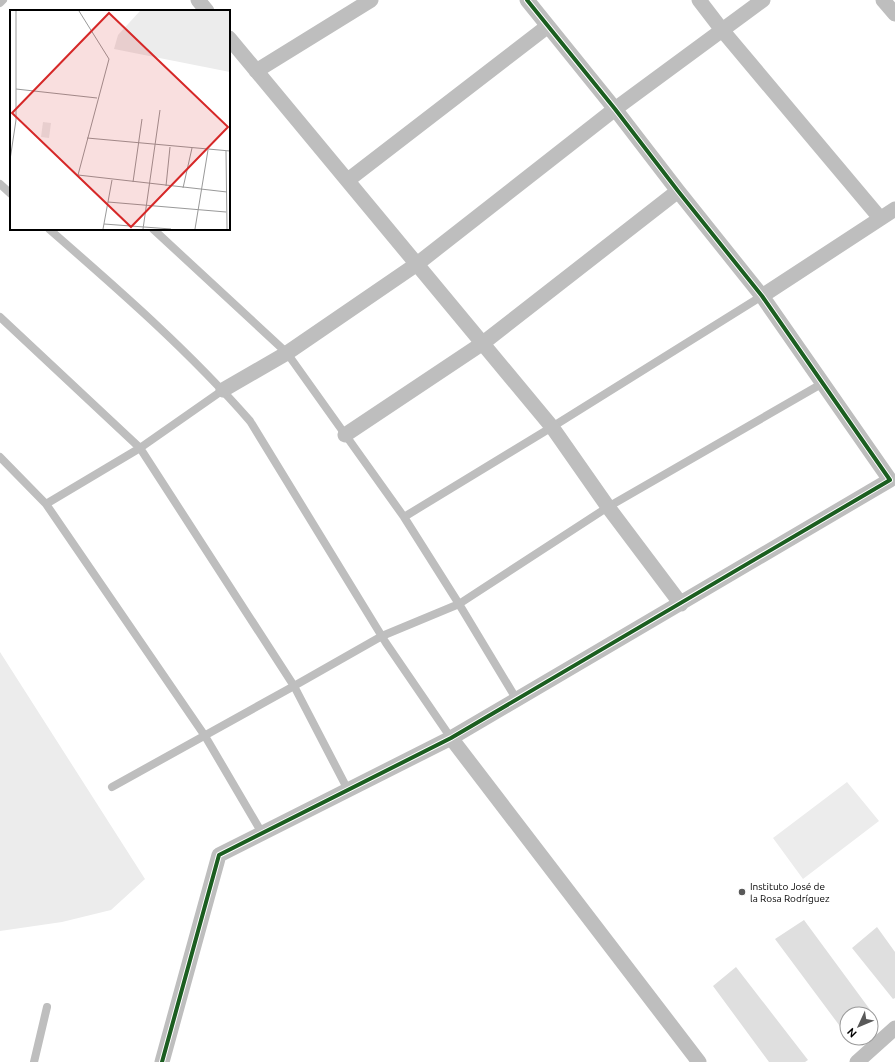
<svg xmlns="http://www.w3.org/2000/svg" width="895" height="1062" viewBox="0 0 895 1062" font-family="Ubuntu,sans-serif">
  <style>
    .green { fill: #ececec }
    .building { fill: #dfdfdf }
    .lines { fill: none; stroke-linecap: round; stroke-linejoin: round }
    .service { stroke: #bebebe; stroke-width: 8 }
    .minor { stroke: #bebebe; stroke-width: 15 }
    .cycleway-casing { stroke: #fff; stroke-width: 6 }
    .cycleway { stroke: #1b5e20; stroke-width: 4 }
    .poi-dot { fill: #595959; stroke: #fff; stroke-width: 1.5 }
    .labels { text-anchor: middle; stroke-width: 3.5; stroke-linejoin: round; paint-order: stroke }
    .poi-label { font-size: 10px; fill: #000; stroke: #fff; text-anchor: start }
    .inset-road { fill: none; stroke: #999; stroke-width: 1 }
    .view { fill: #d62828; fill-opacity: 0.15; stroke: #d62828; stroke-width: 2 }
    .inset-edge { fill: none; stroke: #000; stroke-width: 2 }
  </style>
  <rect width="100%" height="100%" fill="#fff"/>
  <path class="green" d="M0,652L145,879L111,910L62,922L0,931Z
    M847,782L879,821L803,879L773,838Z"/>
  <path class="building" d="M804,920L871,1011L868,1014H847V1032L845,1033L775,939Z
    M877,927L895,952V998L893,999L852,948Z
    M736,967L808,1060L805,1062H769L713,986Z"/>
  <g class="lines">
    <path class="service" d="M0,3L3,0
      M0,184L11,194
      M49,229C119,290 189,351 250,421L386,643L451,738
      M153,229L287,353L404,517L459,604L517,700
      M0,317L140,448L223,390
      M0,457L46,504
      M404,517L552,427L762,296
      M112,787L294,686L382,636L459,604L608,507L823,383
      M262,833L205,736L46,504L140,448L294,686L348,790
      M34,1062L47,1007"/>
    <path class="minor" d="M198,0L207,11
      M699,0L722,30L880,218
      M883,0L895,14
      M229,38L552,427L608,507L681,604
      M256,71L371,0
      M348,180L548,26
      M762,296L895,209
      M223,390L287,353L417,264L615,109L763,0
      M345,435L483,343L678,191
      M451,738L699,1062
      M162,1062L219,855L451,738L890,480L762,296L678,191L615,109L527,0
      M857,1062L895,1028"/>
    <g class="cycleway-casing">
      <path id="cycleway" d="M162,1062L219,855L451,738L890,480L762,296L678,191L615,109L527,0"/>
    </g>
    <use href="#cycleway" class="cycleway"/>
  </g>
  <circle class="poi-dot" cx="742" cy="892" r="4"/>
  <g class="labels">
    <g class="poi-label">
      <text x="750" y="890">Instituto José de<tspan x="750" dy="12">la Rosa Rodríguez</tspan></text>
    </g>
  </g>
  <g transform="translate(10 10)">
    <rect width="220" height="220" fill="#fff"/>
    <path d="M130,1H220V62L104,39L108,25ZM33,112L41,113L39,128L31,127Z" fill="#ececec"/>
    <path class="inset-road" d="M69,1L99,49L68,165L217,182M6,79L87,88M77,128L220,141M216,141L217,219M0,150L6,110V1M123,172L132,109M156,176L160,137M173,178L182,138M98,192L216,202M94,214L161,219M93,219L102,170M133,219L150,100M185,219L198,140"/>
    <path class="view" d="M99,3L218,117L121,217L2,103Z"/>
    <rect width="220" height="220" class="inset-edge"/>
  </g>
  <g transform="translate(859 1026) rotate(226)"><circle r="19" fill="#ffffff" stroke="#999999"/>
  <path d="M0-3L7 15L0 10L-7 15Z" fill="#595959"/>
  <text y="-6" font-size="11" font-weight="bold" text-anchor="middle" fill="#000000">N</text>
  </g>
</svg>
